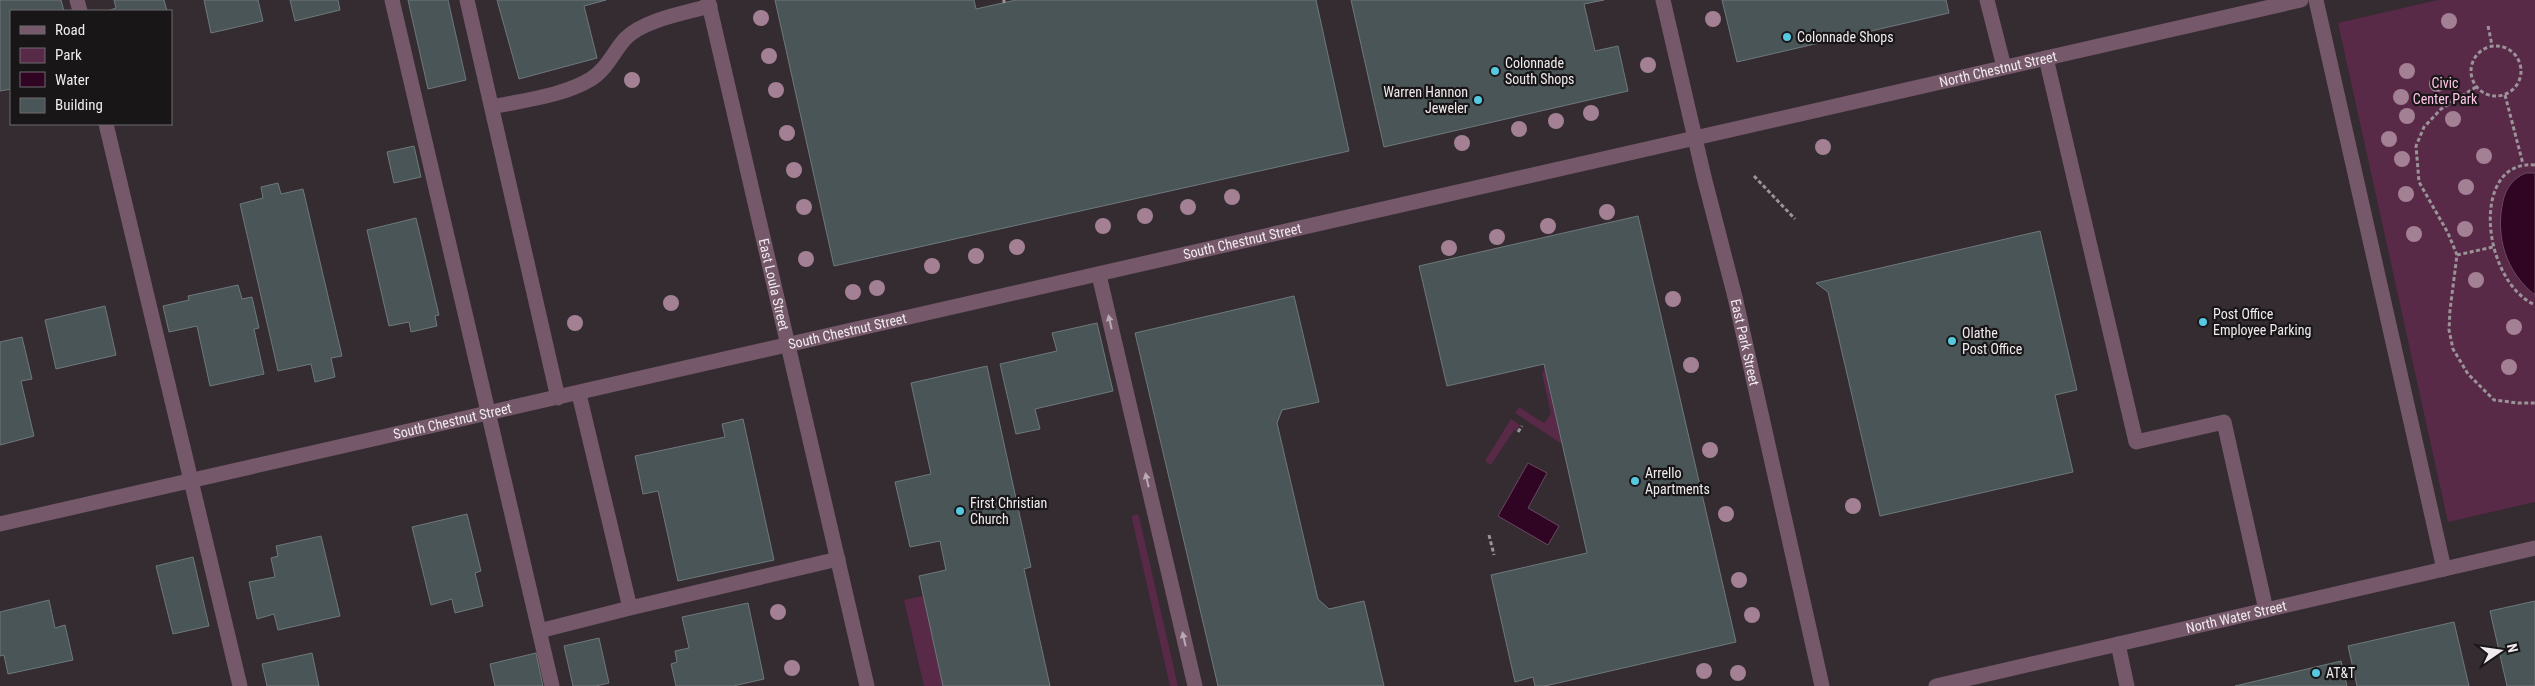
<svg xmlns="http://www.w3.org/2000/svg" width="2535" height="686" viewBox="0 0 2535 686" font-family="'Roboto Condensed',sans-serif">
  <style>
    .green { fill: #592948 }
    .water { fill: #300423; stroke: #6a4960 }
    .building { fill: #4a5557; stroke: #6e797c }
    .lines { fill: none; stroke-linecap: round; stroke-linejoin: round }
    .path { stroke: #9a9397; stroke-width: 3; stroke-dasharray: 4 2.5; stroke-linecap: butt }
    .lane { stroke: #75586a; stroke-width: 15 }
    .street { stroke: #75586a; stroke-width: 15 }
    .tree { fill: #a48095 }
    .oneway { fill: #b9a9b3 }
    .poi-dot { fill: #56c9e1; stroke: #191618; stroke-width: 2 }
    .labels { text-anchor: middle; stroke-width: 4.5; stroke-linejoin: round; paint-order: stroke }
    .poi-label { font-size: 14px; fill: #f0ebee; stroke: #191618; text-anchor: start }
    .street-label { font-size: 14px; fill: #f0ebee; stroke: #191618 }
    .park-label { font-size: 14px; fill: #ffc5e7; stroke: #191618 }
  </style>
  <rect width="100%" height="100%" fill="#342c31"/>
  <path class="green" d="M2438,0H2535V502L2448,522L2338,23Z
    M1545,369L1562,444L1515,413L1519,407L1544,423L1551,414L1542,373Z
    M1511,419L1520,425L1516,431L1514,430L1491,465L1485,461Z
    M1138,514L1139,517L1178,686H1170L1132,519V516Z
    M923,596L943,686H924L904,600Z"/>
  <path class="water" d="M2526,173H2535V295C2506,272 2495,237 2503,201C2506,188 2513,178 2526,173Z
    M1528,463L1547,473L1528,508L1559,526L1548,545L1498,516Z"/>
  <path class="building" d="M0,0H61L64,11H11V89L0,91Z
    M114,0H164L167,11H108L116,8Z
    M204,0H258L263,21L211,33Z
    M290,0H338L340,10L295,21Z
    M408,0H448L466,80L428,89Z
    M497,0H606L584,6L597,58L519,79Z
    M775,0H974L976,9L1016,0H1316L1349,151L834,266Z
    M1351,0H1604L1584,4L1595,51L1618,46L1628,91L1384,147Z
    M1722,0H1946L1949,13L1737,62Z
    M414,146L421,177L394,183L387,152Z
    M278,183L281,194L303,189L342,356L331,358L335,377L315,382L311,364L278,371L240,204L263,198L261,187Z
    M1638,216L1736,642L1545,686H1535L1533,677L1515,682L1491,575L1587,553L1544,364L1447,386L1419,266Z
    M416,218L439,315L435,316L437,326L411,332L409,322L389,326L367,230Z
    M2040,231L2077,390L2055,395L2073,472L1880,516L1828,292L1816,283Z
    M238,285L242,299L252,297L259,328L254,329L264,374L210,386L197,326L169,332L163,306L189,300L188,296Z
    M1294,296L1319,402L1282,410L1277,423L1318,599L1329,609L1364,601L1384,686H1218L1135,333Z
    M105,306L116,355L56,369L45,320Z
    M1097,323L1113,391L1035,409L1040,429L1016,434L1000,364L1057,351L1052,333Z
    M22,337L32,379L21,381L34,436L0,445V342Z
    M987,366L1031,567L1024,569L1050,686H943L919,576L946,570L940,541L910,547L895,482L931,474L911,383Z
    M743,419L774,560L678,581L658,491L643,494L635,456L725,437L722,424Z
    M467,514L481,571L475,573L483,606L455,613L452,599L431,605L412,527Z
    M321,536L340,616L278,630L274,614L257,619L249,582L275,577L271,558L278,556L276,546Z
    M193,557L209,626L173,634L156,566Z
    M49,600L55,628L65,625L73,660L8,674L4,655L0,656V612Z
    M2535,601V686H2507L2490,611Z
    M748,603L764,679L733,686H676L671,664L677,662L675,651L689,648L682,617Z
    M2454,622L2469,686H2357L2348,646Z
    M599,638L609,683L596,686H573L564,646Z
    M312,653L319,686H267L262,664Z
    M536,653L543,686H495L490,664Z
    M2341,661L2347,686H2235Z"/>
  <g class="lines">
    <path class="path" d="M1004,0V3
      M2488,26L2492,45
      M2471 71a25 25 0 1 1 50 0a25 25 0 1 1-50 0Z
      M2476,87L2441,109L2424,127L2416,146L2419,182L2448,233L2457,255L2450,310L2449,330L2453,349L2468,374L2494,400L2518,403H2535
      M2505,95L2523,164
      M2535,165C2470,159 2481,280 2535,305
      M1754,176L1795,219
      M2457,255L2493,247
      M1518,432L1522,426
      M1489,535L1494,555"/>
    <path class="lane" d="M77,0L80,11
      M392,0L552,686
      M467,0L558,398
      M1987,0L2004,67
      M2316,0L2444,569
      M2046,58L2136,442L2224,422L2266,610
      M492,107C524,100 563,96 591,79C607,69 614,51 625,39C643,20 685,13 710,6
      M106,124L240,686
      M1099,275L1195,686
      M630,608L838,559
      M539,631L630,608L579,394
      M2118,644L2127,686"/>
    <g class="street">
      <path id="s1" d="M708,0L867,686"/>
      <path id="s2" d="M1663,0L1704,177L1735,297L1822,686"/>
      <path id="s3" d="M0,524L2301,0"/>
      <path id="s4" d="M1936,686L2535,548"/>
    </g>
  </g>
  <g class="tree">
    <circle cx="761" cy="18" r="8"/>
    <circle cx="1713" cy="19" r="8"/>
    <circle cx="2449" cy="21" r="8"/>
    <circle cx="769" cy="56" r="8"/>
    <circle cx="1648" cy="65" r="8"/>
    <circle cx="2407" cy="71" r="8"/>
    <circle cx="632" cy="80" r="8"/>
    <circle cx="2437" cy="84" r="8"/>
    <circle cx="776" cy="90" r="8"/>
    <circle cx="2401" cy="97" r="8"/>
    <circle cx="1591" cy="113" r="8"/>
    <circle cx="2407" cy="116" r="8"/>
    <circle cx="2453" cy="119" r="8"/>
    <circle cx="1556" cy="121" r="8"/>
    <circle cx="1519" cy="129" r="8"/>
    <circle cx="787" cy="133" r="8"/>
    <circle cx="2389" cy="139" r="8"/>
    <circle cx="1462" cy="143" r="8"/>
    <circle cx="1823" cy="147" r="8"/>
    <circle cx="2484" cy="156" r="8"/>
    <circle cx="2402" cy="159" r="8"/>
    <circle cx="794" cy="170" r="8"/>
    <circle cx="2466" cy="187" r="8"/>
    <circle cx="2406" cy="194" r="8"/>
    <circle cx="1232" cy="197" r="8"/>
    <circle cx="804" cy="207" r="8"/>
    <circle cx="1188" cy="207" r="8"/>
    <circle cx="1607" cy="212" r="8"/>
    <circle cx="1145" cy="216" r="8"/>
    <circle cx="1103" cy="226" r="8"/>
    <circle cx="1548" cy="226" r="8"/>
    <circle cx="2465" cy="229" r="8"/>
    <circle cx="2414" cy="234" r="8"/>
    <circle cx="1497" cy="237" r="8"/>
    <circle cx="1017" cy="247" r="8"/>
    <circle cx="1449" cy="248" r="8"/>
    <circle cx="976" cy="256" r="8"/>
    <circle cx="806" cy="259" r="8"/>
    <circle cx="932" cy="266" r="8"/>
    <circle cx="2476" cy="280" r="8"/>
    <circle cx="877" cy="288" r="8"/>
    <circle cx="853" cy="292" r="8"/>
    <circle cx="1673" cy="299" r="8"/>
    <circle cx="671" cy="303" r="8"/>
    <circle cx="575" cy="323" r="8"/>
    <circle cx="2514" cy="327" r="8"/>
    <circle cx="1691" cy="365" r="8"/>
    <circle cx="2509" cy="367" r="8"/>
    <circle cx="1710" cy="450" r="8"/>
    <circle cx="1853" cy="506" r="8"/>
    <circle cx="1726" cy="514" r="8"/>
    <circle cx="1739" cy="580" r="8"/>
    <circle cx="778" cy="612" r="8"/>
    <circle cx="1752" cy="615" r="8"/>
    <circle cx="792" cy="668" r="8"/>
    <circle cx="1704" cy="671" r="8"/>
    <circle cx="1738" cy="673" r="8"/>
  </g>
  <defs><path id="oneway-solid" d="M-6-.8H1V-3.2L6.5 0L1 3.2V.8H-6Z" transform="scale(1.25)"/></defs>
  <g class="oneway">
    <use href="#oneway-solid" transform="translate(1110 322) rotate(-103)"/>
    <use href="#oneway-solid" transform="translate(1147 480) rotate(-103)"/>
    <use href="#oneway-solid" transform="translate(1184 639) rotate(-103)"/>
  </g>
  <g class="poi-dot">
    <circle cx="1787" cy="37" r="5"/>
    <circle cx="1495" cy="71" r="5"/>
    <circle cx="1478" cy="100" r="5"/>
    <circle cx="2203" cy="322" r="5"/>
    <circle cx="1952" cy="341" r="5"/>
    <circle cx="1635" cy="481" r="5"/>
    <circle cx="960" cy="511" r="5"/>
    <circle cx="2316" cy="673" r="5"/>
  </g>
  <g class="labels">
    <g class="poi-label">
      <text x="1797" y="42">Colonnade Shops</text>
      <text x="1505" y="68">Colonnade<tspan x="1505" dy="16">South Shops</tspan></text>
      <text x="1468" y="97" text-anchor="end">Warren Hannon<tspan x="1468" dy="16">Jeweler</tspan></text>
      <text x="2213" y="319">Post Office<tspan x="2213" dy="16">Employee Parking</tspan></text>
      <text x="1962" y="338">Olathe<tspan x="1962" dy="16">Post Office</tspan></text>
      <text x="1645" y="478">Arrello<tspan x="1645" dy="16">Apartments</tspan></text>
      <text x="970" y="508">First Christian<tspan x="970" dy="16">Church</tspan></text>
      <text x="2326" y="678">AT&amp;T</text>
    </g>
    <g class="street-label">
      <text dy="5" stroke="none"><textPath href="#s3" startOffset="2049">North Chestnut Street</textPath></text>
      <text dy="5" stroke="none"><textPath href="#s3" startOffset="1274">South Chestnut Street</textPath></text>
      <text dy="5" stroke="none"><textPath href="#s1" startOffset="292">East Loula Street</textPath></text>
      <text dy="5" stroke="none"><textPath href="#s3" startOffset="869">South Chestnut Street</textPath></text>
      <text dy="5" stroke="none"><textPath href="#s2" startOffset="352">East Park Street</textPath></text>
      <text dy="5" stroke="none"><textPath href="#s3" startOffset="464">South Chestnut Street</textPath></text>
      <text dy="5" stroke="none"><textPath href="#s4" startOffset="308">North Water Street</textPath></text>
    </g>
    <g class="park-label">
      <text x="2445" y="88">Civic<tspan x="2445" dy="16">Center Park</tspan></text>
    </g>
  </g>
  <rect x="10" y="10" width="162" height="115" fill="#191618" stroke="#6f6b6e"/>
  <rect x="20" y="26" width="25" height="8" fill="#75586a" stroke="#6f6b6e"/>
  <text x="55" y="35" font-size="15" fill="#f0ebee">Road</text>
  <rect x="20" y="48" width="25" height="15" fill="#592948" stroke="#6f6b6e"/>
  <text x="55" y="60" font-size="15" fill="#f0ebee">Park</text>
  <rect x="20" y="72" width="25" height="15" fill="#300423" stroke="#6f6b6e"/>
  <text x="55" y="85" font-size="15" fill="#f0ebee">Water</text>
  <rect x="20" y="98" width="25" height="15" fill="#4a5557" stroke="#6f6b6e"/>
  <text x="55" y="110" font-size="15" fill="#f0ebee">Building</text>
  <g transform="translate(2500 651) rotate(77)" stroke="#191618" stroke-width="4" paint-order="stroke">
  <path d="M0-4L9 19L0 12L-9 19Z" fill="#f0ebee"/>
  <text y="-8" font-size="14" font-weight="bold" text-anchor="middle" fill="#f0ebee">N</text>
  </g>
</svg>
